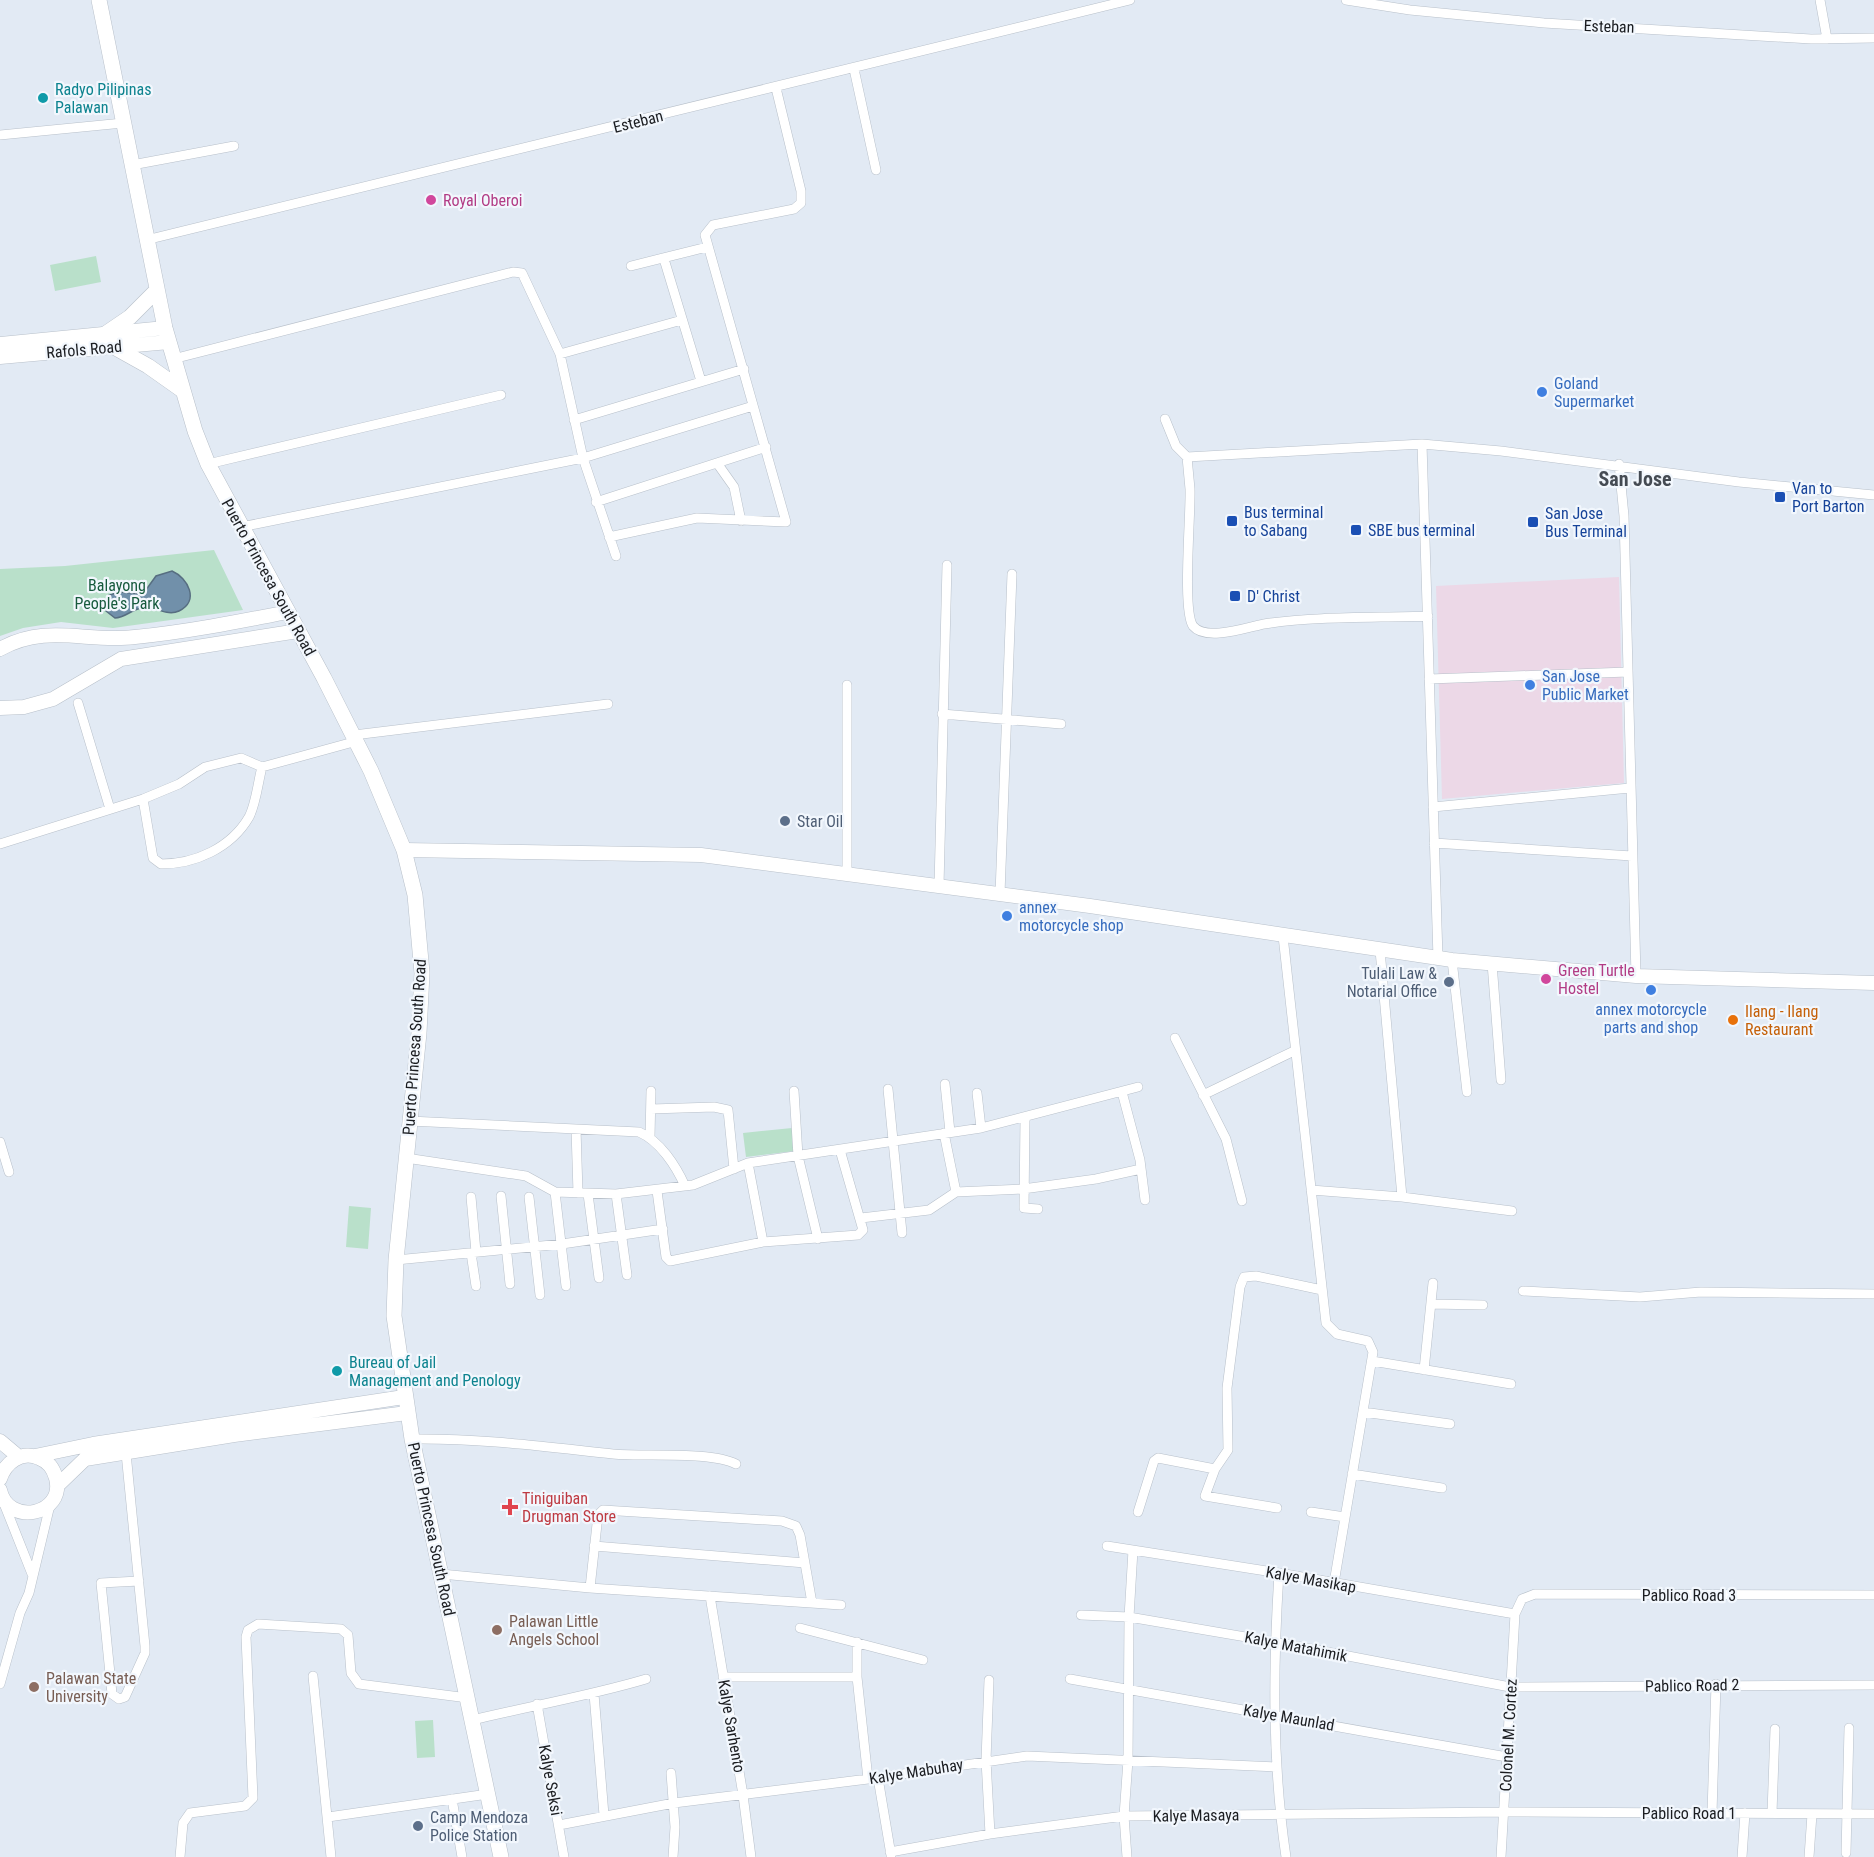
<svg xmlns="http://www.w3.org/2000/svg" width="1874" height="1857" viewBox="0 0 1874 1857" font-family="'Roboto Condensed',sans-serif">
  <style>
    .commercial { fill: #ecd8e7 }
    .green { fill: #b9e0ca }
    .water { fill: #7190aa; stroke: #576e81; stroke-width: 1.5 }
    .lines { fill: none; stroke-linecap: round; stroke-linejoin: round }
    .street-casing { stroke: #b8c0ca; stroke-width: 10 }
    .secondary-casing { stroke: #b8c0ca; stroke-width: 15 }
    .primary-casing { stroke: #b8c0ca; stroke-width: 16 }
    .street { stroke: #fff; stroke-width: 9 }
    .secondary { stroke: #fff; stroke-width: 14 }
    .primary { stroke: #fff; stroke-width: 15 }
    .culture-dot { fill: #0f9aa8; stroke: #f2f7fd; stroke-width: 2 }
    .hotel-dot { fill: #d1479c; stroke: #f2f7fd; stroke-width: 2 }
    .shop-dot { fill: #3f7fe0; stroke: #f2f7fd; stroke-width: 2 }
    .transit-dot { fill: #1a4fb4; stroke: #f2f7fd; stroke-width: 2 }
    .service-dot { fill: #5c6f8a; stroke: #f2f7fd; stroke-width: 2 }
    .food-dot { fill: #e8710a; stroke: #f2f7fd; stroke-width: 2 }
    .health-dot { fill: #e0444e; stroke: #f2f7fd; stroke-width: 2 }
    .education-dot { fill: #8d6e63; stroke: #f2f7fd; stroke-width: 2 }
    .labels { text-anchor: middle; stroke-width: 4.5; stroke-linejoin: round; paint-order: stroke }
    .street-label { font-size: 16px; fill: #1b1d21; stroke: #f2f7fd }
    .culture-label { font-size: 16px; fill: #0d838f; stroke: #f2f7fd; text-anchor: start }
    .hotel-label { font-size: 16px; fill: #b23c85; stroke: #f2f7fd; text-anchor: start }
    .shop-label { font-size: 16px; fill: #366cbe; stroke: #f2f7fd; text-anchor: start }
    .transit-label { font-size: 16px; fill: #164399; stroke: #f2f7fd; text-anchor: start }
    .park-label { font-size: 16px; fill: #175a3d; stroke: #f2f7fd }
    .service-label { font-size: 16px; fill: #4e5e75; stroke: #f2f7fd; text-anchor: start }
    .food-label { font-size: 16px; fill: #c56008; stroke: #f2f7fd; text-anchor: start }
    .health-label { font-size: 16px; fill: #be3a42; stroke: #f2f7fd; text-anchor: start }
    .education-label { font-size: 16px; fill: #785e54; stroke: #f2f7fd; text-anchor: start }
    .quarter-label { font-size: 20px; font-weight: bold; fill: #454b53; stroke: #f2f7fd }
  </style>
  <rect width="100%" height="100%" fill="#e2eaf4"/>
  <path class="commercial" d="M1619,577L1624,783L1442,799L1436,586Z"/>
  <path class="green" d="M96,256L101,282L55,291L50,265Z
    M214,550L243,610L113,628L61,622L23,628L0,636V569L65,566Z
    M792,1128L795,1151L746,1157L743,1133Z
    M349,1206L371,1208L368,1249L346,1247Z
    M433,1720L435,1757L417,1758L415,1721Z"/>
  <path class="water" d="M172,571C188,578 200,601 179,611C166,617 155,605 142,608C132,609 125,618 115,618L106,611L109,595L120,592L143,594L156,576Z"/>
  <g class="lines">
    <g class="street-casing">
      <path id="street" d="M1346,0L1410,10L1544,23L1811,39L1874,38
        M1820,0L1827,39
        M854,69L876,170
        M0,135L123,123
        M132,165L234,146
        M146,240L1130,0
        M664,259L701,381
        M631,266L707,247
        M560,354L682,320
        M173,359L513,272L522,273L560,354L583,458L616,556
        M1165,419L1176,446L1187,457
        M574,420L744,369
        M1422,444L1438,958
        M717,463L734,487L741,521
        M208,464L501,395
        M1619,464L1624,516L1636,976
        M596,502L766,447
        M241,527L583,458L753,406
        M609,537L697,518L786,522L705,235L713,225L794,209L801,203V191L776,88
        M1428,616C1374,618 1317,616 1264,624C1248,627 1206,642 1193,626C1182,610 1191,514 1190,489C1189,479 1188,468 1187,457L1422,444L1501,451L1739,482L1874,495
        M1429,679L1628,672
        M847,685V873
        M78,703L110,809
        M942,714L1061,724
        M354,735L608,704
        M143,799L153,858L161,864C195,864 231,848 249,817C256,804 258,782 262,767L357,741
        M1433,807L1630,788
        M1434,843L1632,856
        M0,844L143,799L179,784L205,767L241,758L262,767
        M939,886L947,565
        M1000,894L1012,574
        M1283,936L1326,1323L1337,1334L1368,1341L1373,1352L1334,1583
        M1380,950L1402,1197
        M1452,960L1467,1092
        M1492,963L1501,1080
        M1175,1038L1226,1139L1242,1201
        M945,1084L950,1132
        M888,1089L902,1233
        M794,1091L798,1156L818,1239
        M1122,1092L1140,1160L1145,1200
        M977,1093L981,1128
        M1203,1095L1294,1051
        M651,1109L714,1107L728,1110L734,1169
        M1025,1118L1024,1208L1038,1209
        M409,1121L639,1132C660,1141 676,1166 685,1186
        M576,1129L578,1193
        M944,1133L956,1192
        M650,1137L651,1091
        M0,1142L9,1172
        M406,1158L526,1176L555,1192L616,1194L693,1185L748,1163L981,1128L1138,1087
        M748,1163L763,1242
        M1311,1190L1402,1197L1512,1211
        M657,1191L666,1257L670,1261L763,1242L858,1235L863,1230L840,1150
        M555,1192L566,1286
        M588,1194L599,1278
        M616,1194L627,1275
        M501,1196L510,1284
        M471,1197L476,1252
        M529,1197L540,1295
        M861,1218L929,1210L956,1192L1023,1189L1096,1179L1141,1169
        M471,1253L476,1286
        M396,1260L562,1244L663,1229
        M1523,1291L1640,1297L1701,1292L1874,1294
        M1431,1304L1483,1305
        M1372,1361L1511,1384
        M1424,1370L1433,1283
        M1363,1412L1450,1424
        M412,1439C480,1438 546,1447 613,1454C645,1457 711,1451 736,1464
        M126,1453L145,1646V1653L125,1697L119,1699L112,1694L101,1583L139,1581
        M1352,1474L1442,1488
        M3,1501L32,1574
        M1277,1508L1205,1496L1215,1469L1228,1450L1227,1388L1240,1287L1244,1277L1256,1276L1322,1290
        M1138,1512L1154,1461L1158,1458L1215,1469
        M1311,1512L1345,1517
        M594,1546L805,1563
        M1107,1546L1279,1573L1515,1614
        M1279,1573C1273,1668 1272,1762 1286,1857
        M441,1574L590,1588L841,1605
        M590,1588L598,1515L603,1510L782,1521L796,1526L800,1535L812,1603
        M710,1596L743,1795L751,1857
        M1081,1615L1129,1617L1275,1642L1510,1687L1874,1685
        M800,1628L923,1660
        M857,1642V1677L868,1779
        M313,1676L331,1857
        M723,1677H857
        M1070,1679L1507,1757
        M989,1680L986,1760L990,1834
        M0,1684L20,1613L29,1593L50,1505
        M594,1694L604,1815
        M537,1704L564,1857
        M472,1720C530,1706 589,1696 646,1679
        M671,1773L675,1827L673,1857
        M878,1778L891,1855
        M452,1799L462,1857
        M1712,1813L1716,1684
        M1772,1813L1775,1729
        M328,1817L488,1794
        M559,1825L674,1803L868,1779L1027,1756L1276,1767
        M890,1852L990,1834L1124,1816L1504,1812L1874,1814
        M1846,1853L1849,1728
        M180,1857L183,1823L190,1813L245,1806L253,1798L246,1637L248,1630L258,1624L341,1629L348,1635L351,1673L359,1684L468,1698
        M1127,1857L1124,1816L1128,1760L1129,1617L1133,1550
        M1501,1857L1515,1614L1522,1599L1535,1594L1874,1595
        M1742,1857L1745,1813
        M1809,1857L1812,1814"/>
    </g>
    <g class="secondary-casing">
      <path id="secondary" d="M0,344L165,328
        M0,357L169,342
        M0,649C47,623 87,643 135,637C186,632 237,622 288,612
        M0,708L24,707L53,699L121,659L298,631
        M404,850L701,855L1090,906L1452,960L1636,976L1874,983
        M0,1441L19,1457
        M35,1456L93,1444L404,1397
        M0,1479C5,1463 21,1450 39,1458C49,1462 53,1468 56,1478C66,1515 8,1527 0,1490
        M58,1485L85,1459L234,1435L407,1413"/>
    </g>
    <g class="primary-casing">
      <path id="primary" d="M99,0L165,328L195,431L208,464L324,678L371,771L404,850L415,895L422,973L419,1033L396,1260L394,1316L412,1439L501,1857
        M105,334L130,317L157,290
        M114,347L148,366L182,390"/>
    </g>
    <use href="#street" class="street"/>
    <use href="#secondary" class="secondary"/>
    <use href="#primary" class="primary"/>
  </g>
  <g class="culture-dot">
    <circle cx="43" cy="98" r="6"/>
    <circle cx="337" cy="1371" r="6"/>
  </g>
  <g class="hotel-dot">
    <circle cx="431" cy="200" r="6"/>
    <circle cx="1546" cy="979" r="6"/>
  </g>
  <g class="shop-dot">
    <circle cx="1542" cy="392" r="6"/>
    <circle cx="1530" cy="685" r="6"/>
    <circle cx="1007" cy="916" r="6"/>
    <circle cx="1651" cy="990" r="6"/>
  </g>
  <g class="transit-dot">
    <rect x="1774" y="491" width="12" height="12" rx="3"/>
    <rect x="1226" y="515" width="12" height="12" rx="3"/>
    <rect x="1527" y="516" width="12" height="12" rx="3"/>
    <rect x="1350" y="524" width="12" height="12" rx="3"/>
    <rect x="1229" y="590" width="12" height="12" rx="3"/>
  </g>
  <g class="service-dot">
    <circle cx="785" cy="821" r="6"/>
    <circle cx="1449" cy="982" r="6"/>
    <circle cx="418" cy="1826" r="6"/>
  </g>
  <circle class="food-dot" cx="1733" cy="1020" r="6"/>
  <path class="health-dot" d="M507 1498h6v6h6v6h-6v6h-6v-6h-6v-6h6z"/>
  <g class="education-dot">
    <circle cx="497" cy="1630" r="6"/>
    <circle cx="34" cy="1687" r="6"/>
  </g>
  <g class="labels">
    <g class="street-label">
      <text transform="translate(1609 26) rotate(2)" y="6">Esteban</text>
      <text transform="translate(638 121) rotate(-14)" y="6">Esteban</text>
      <text transform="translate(84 349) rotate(-5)" y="6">Rafols Road</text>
      <text transform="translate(269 577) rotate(61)" y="6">Puerto Princesa South Road</text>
      <text transform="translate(414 1047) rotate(-86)" y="6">Puerto Princesa South Road</text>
      <text transform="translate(432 1529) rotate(78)" y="6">Puerto Princesa South Road</text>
      <text transform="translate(1311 1579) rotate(10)" y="6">Kalye Masikap</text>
      <text x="1689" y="1601">Pablico Road 3</text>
      <text transform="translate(1296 1646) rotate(11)" y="6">Kalye Matahimik</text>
      <text transform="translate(1692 1685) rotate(-1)" y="6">Pablico Road 2</text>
      <text transform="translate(1289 1717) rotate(10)" y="6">Kalye Maunlad</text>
      <text transform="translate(732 1726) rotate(80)" y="6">Kalye Sarhento</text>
      <text transform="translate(1508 1735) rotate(-87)" y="6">Colonel M. Cortez</text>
      <text transform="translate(916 1771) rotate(-9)" y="6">Kalye Mabuhay</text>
      <text transform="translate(551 1780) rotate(80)" y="6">Kalye Seksi</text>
      <text x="1689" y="1819">Pablico Road 1</text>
      <text transform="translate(1196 1815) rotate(-1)" y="6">Kalye Masaya</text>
    </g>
    <g class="culture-label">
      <text x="55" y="95">Radyo Pilipinas<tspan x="55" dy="18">Palawan</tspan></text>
      <text x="349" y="1368">Bureau of Jail<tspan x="349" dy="18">Management and Penology</tspan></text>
    </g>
    <g class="hotel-label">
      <text x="443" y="206">Royal Oberoi</text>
      <text x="1558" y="976">Green Turtle<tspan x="1558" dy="18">Hostel</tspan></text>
    </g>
    <g class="shop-label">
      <text x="1554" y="389">Goland<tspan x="1554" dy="18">Supermarket</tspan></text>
      <text x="1542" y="682">San Jose<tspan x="1542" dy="18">Public Market</tspan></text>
      <text x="1019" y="913">annex<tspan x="1019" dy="18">motorcycle shop</tspan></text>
      <text x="1651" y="1015" text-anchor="middle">annex motorcycle<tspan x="1651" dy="18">parts and shop</tspan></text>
    </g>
    <g class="transit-label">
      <text x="1792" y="494">Van to<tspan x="1792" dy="18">Port Barton</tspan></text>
      <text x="1244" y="518">Bus terminal<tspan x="1244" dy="18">to Sabang</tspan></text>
      <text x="1545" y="519">San Jose<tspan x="1545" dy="18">Bus Terminal</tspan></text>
      <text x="1368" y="536">SBE bus terminal</text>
      <text x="1247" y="602">D' Christ</text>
    </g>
    <g class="park-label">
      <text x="117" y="591">Balayong<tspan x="117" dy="18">People's Park</tspan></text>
    </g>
    <g class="service-label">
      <text x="797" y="827">Star Oil</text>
      <text x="1437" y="979" text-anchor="end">Tulali Law &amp;<tspan x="1437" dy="18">Notarial Office</tspan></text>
      <text x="430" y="1823">Camp Mendoza<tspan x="430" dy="18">Police Station</tspan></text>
    </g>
    <g class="food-label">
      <text x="1745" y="1017">Ilang - Ilang<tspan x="1745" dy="18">Restaurant</tspan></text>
    </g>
    <g class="health-label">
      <text x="522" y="1504">Tiniguiban<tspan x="522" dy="18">Drugman Store</tspan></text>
    </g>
    <g class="education-label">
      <text x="509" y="1627">Palawan Little<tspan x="509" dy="18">Angels School</tspan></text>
      <text x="46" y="1684">Palawan State<tspan x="46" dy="18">University</tspan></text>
    </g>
    <g class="quarter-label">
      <text x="1635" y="486">San Jose</text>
    </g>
  </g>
</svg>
